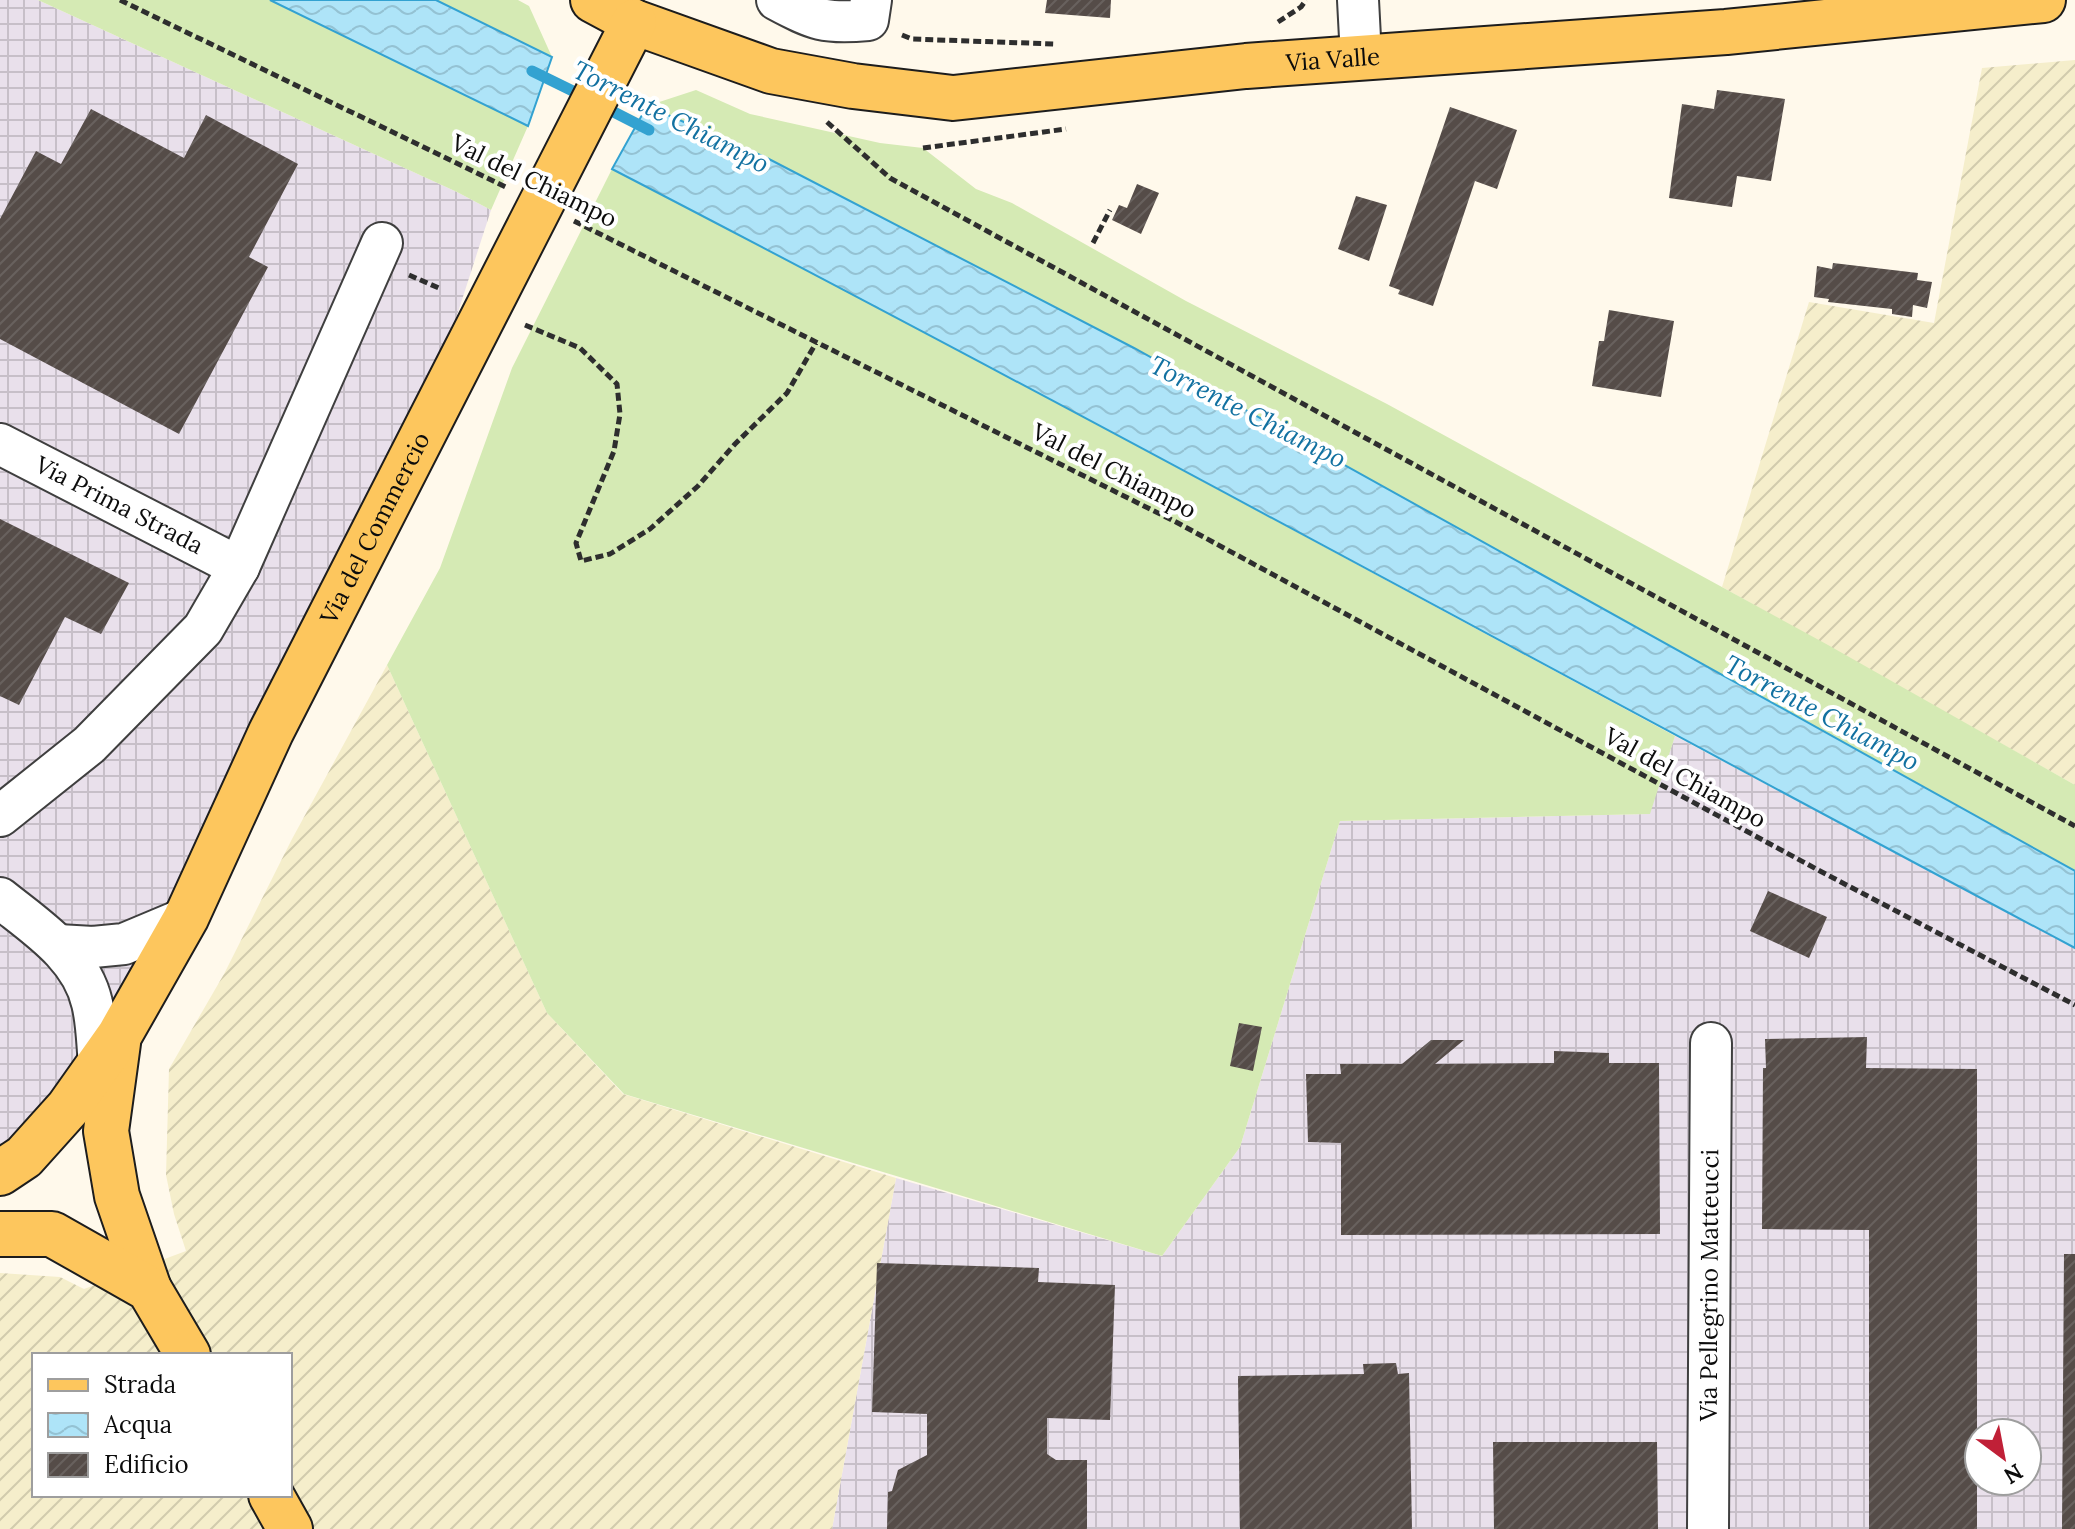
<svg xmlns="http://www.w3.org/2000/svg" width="2075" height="1529" viewBox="0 0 2075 1529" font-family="Lora,serif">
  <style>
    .industrial { fill: url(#industrial-grid); fill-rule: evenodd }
    .farmland { fill: url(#farmland-furrows); fill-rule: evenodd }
    .grass { fill: #d5eab4 }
    .water { fill: url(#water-waves); stroke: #33a2d1; stroke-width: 2 }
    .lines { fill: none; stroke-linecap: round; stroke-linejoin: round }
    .stream { stroke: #33a2d1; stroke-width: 11 }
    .building { fill: url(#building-hatch) }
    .minor-casing { stroke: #3f3f3f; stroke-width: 44 }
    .major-casing { stroke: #1d1d1d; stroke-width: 48 }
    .path { stroke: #2e2e2e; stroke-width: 5; stroke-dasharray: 8 4; stroke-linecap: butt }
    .minor { stroke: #fff; stroke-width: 40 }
    .major { stroke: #fdc65d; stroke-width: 44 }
    .labels { text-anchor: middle; stroke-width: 8; stroke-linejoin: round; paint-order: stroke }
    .street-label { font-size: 24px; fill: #0c0c0c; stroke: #fff }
    .water-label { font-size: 26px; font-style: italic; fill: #1271a1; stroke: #fff }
  </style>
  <defs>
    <pattern id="industrial-grid" width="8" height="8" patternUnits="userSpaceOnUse" patternTransform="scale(2)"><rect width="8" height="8" fill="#e9e0eb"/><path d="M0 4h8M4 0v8" fill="none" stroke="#c7bfc8"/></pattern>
    <pattern id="farmland-furrows" width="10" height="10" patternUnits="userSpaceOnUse" patternTransform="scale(2)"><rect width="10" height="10" fill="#f5eecb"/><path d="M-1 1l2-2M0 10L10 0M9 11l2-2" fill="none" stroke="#d1cbad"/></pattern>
    <pattern id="water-waves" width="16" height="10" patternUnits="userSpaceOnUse" patternTransform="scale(2)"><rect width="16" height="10" fill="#aee4f8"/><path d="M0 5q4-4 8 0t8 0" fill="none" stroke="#94c2d3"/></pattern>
    <pattern id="building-hatch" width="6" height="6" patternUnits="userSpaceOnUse" patternTransform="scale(2)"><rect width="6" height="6" fill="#554c48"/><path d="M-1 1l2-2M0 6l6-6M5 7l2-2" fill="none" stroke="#68615e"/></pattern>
  </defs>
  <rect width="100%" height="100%" fill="#fff9eb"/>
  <path class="industrial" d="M0,0H38L457,192L491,210L385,538L167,946L0,1161Z
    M1675,736L2075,948V1529H832L896,1178L1162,1256L1240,1147L1340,821L1649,814ZM1979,1433H2027V1481H1979Z"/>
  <path class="farmland" d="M2075,60V785L1722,587L1809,302L1934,323L1982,68Z
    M387,665L547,1013L623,1094L896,1178L832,1529H0V1273L60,1277L84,1289L186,1251L174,1214L166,1175L169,1069L224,974L292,839ZM34,1355H290V1495H34Z"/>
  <path class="grass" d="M38,0H270L528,126L491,210L457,192Z
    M436,0H518L529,6L552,57Z
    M696,90L750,114L880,143L923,148L976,189L1012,203L1186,301L1387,404L1828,645L2075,785V871L1134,348L767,158L647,106Z
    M612,169L885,310L1675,736L1650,814L1340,821L1240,1147L1162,1256L624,1094L547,1013L387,665L440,568L512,368Z"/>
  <path class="water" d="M270,0H436L552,57L528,126Z
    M647,106L767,158L1134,348L2075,871V948C1587,690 1103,423 612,169Z"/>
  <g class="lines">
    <path class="stream" d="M532,71L585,97
      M600,105L649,130"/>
  </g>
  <path class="building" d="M1047,0H1111L1110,18L1045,13Z
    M1717,90L1785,99L1771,181L1737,176L1732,207L1669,198L1682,104L1714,109Z
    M1450,107L1517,130L1497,189L1475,181L1433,306L1398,294L1400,290L1389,286Z
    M91,109L184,158L206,115L298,164L249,257L268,267L179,434L0,339V219L36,151L61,164Z
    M1137,184L1159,193L1141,234L1112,220L1119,205L1127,208Z
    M1356,196L1387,205L1369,261L1338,249Z
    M1833,263L1918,273L1917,280L1932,282L1927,308L1913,305L1912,317L1892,314V309L1828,302L1829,299L1814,297L1817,266L1832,269Z
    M1609,310L1674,321L1661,397L1592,386L1599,341H1604Z
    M0,519L129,583L101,634L65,617L19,705L0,696Z
    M1768,891L1827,917L1809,958L1750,931Z
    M1239,1023L1262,1027L1253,1071L1230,1066Z
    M1867,1037L1866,1068L1977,1069V1529H1869V1230L1762,1229L1763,1068H1766L1765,1039Z
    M1431,1040H1464L1435,1064L1554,1063V1051L1609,1053V1063H1659L1660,1234L1341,1235V1143L1308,1142L1306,1074H1341L1340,1064H1402Z
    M2064,1254H2075V1529H2062Z
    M877,1263L1039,1268L1038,1282L1115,1285L1110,1420L1047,1418V1454L1056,1460H1087V1529H887L888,1492L892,1491L898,1470L927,1455V1414L872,1412Z
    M1396,1363L1398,1374L1409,1373L1412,1529H1240L1238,1376L1364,1374L1363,1364Z
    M1493,1442H1657L1658,1529H1494Z"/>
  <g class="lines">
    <g class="minor-casing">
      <g id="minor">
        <path d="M777,0C814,20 825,24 868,20L871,0"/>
        <path d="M1358,0L1361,57"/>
        <path id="s1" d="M0,444L239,567"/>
        <path d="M0,816L89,745L203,629L239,567L382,243"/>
        <path d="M0,898C36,927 81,955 92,1003C97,1022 97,1044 99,1064"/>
        <path d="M58,945L93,947L124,944L186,918"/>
        <path id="s2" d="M1708,1529L1711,1043"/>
      </g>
    </g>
    <g class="major-casing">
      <g id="major">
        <path id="s3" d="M593,0L634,22L771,71L853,86L953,98L1246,66L1726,32L2043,0"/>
        <path d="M118,1043L106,1131L117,1196L149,1289"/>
        <path id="s4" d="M0,1173L24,1157L68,1108L119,1036L186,918L271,732L634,22"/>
        <path d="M0,1234H52L149,1289L188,1355"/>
        <path d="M271,1495L290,1529"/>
      </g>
    </g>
    <path class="path" d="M120,0L508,188
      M1278,22L1301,7L1306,0
      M902,35L912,39L1055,44
      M827,122L890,178L2075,826
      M923,148L1066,129
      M574,221L1176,522L1820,871L2075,1005
      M1093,243L1110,210
      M409,275L441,289
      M525,325L580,348L617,384L620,414L614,451L576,543L581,561L610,554L650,529L698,486L735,444L787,393L816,343"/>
    <use href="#minor" class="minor"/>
    <use href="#major" class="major"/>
  </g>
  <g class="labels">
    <g class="street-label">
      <text dy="8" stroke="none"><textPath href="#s3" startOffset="758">Via Valle</textPath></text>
      <text transform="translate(534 181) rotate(26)" y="8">Val del Chiampo</text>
      <text transform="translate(1114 471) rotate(27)" y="8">Val del Chiampo</text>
      <text dy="8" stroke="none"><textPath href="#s1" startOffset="134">Via Prima Strada</textPath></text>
      <text dy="8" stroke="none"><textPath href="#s4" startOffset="752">Via del Commercio</textPath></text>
      <text transform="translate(1685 778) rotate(29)" y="8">Val del Chiampo</text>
      <text dy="8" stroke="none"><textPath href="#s2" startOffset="244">Via Pellegrino Matteucci</textPath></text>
    </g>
    <g class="water-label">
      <text transform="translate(671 117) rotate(27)" y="9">Torrente Chiampo</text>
      <text transform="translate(1248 412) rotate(27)" y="9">Torrente Chiampo</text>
      <text transform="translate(1822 713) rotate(28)" y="9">Torrente Chiampo</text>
    </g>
  </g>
  <rect x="32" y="1353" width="260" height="144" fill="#ffffff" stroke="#9e9e9e" stroke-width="2"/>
  <rect x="48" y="1379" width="40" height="12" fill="#fdc65d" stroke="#9e9e9e" stroke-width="2"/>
  <text x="104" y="1393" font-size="24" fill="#0c0c0c">Strada</text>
  <rect x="48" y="1413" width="40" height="24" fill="url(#water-waves)" stroke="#9e9e9e" stroke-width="2"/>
  <text x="104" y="1433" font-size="24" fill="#0c0c0c">Acqua</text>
  <rect x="48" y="1453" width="40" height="24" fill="url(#building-hatch)" stroke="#9e9e9e" stroke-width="2"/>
  <text x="104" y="1473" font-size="24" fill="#0c0c0c">Edificio</text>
  <g transform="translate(2003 1457) rotate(148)"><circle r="38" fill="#ffffff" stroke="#9e9e9e" stroke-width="2"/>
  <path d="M0-6L14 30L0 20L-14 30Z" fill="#c02037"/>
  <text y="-12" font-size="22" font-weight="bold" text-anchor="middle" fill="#0c0c0c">N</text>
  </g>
</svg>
